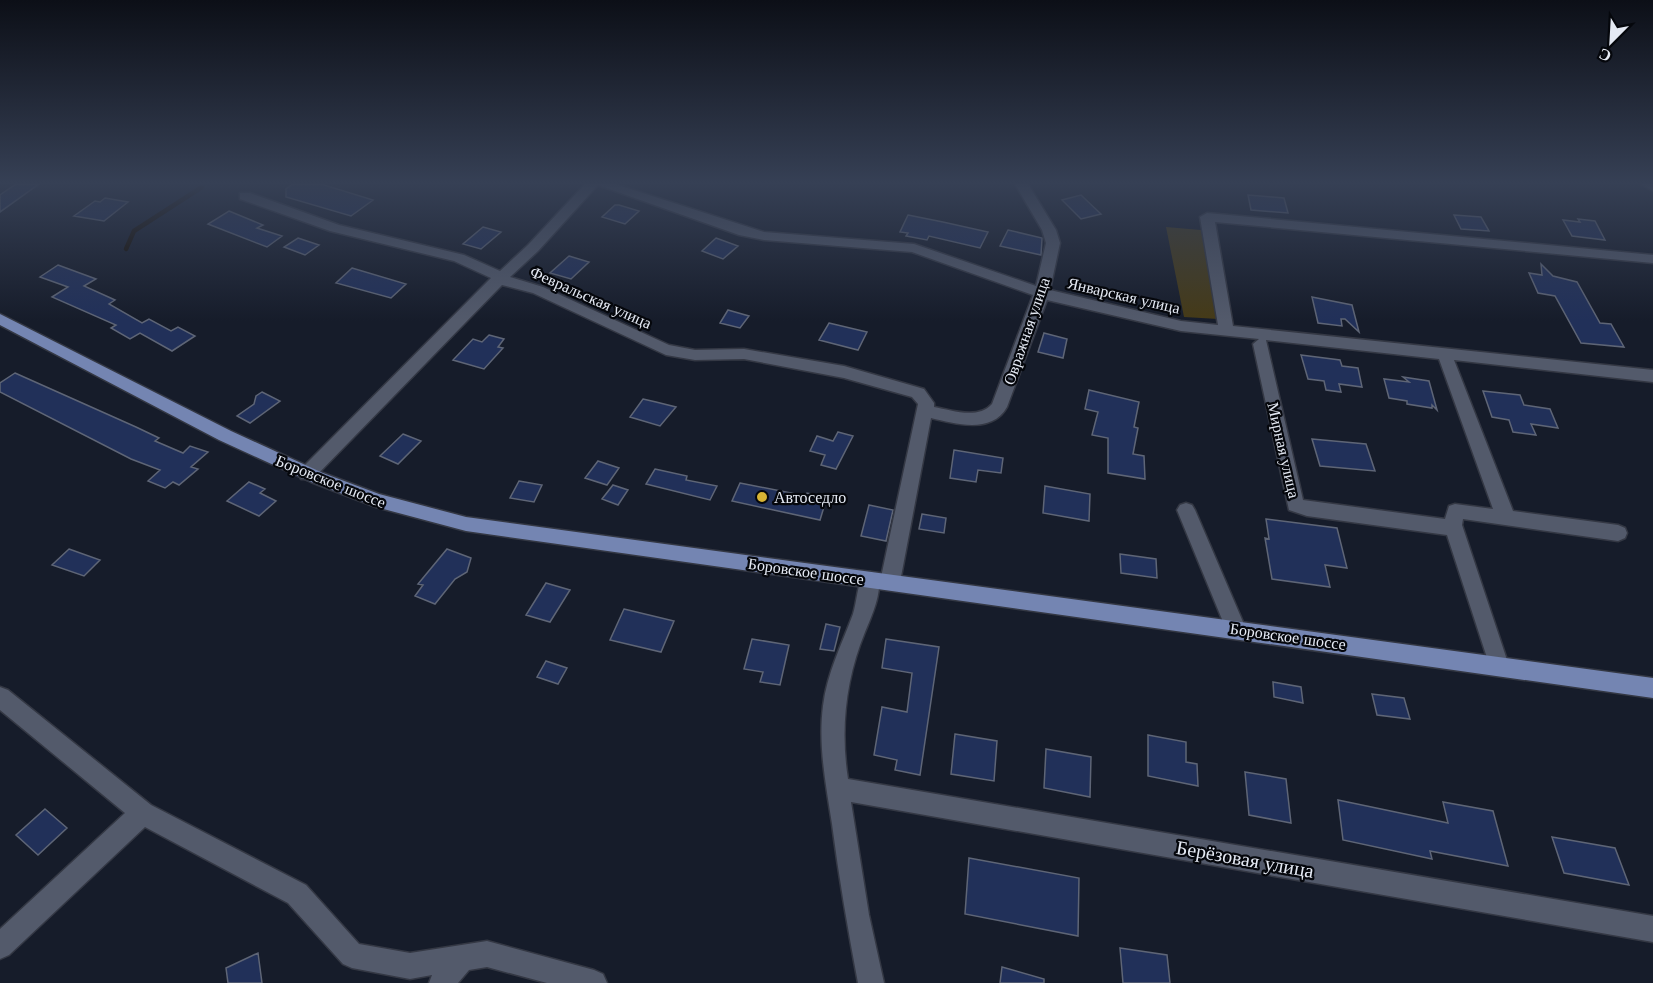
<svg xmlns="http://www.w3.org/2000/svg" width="1653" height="983" viewBox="0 0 1653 983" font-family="'Libre Baskerville',serif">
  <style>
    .green { fill: #453a17 }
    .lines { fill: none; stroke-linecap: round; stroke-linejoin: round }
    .stream { stroke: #130b00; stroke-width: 4.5 }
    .building { fill: #213059; stroke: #5e6576; stroke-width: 1.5 }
    .minor-casing { stroke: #343844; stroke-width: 3 }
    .major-casing { stroke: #343844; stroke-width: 3 }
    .minor { fill: #535a6b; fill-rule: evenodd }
    .major { fill: #7485b2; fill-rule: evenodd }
    .poi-dot { fill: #d8b434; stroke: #05070c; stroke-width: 2 }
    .labels { text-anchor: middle; stroke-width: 4.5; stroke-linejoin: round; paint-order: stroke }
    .street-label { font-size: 16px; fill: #e4e9f3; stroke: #05070c }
    .poi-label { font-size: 16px; fill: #e4e9f3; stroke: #05070c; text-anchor: start }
    .near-street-label { font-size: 20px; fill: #e4e9f3; stroke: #05070c }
  </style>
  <rect width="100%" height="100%" fill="#161c2a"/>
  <path class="green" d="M1166,227L1201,230L1218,319L1184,317Z"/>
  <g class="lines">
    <path class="stream" d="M126,249L134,231L202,187"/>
  </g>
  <path class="building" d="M16,184H39L0,212V195Z
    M293,184H321L373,200L351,216L286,197V189Z
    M1081,195L1101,214L1081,219L1062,200Z
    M1248,195L1284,198L1288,213L1251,210Z
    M105,198L128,202L104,221L74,216L95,201L100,202Z
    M615,205H619L639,211L625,224L602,217Z
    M229,211L263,225L257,228L282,236L267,247L208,224Z
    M908,215L943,222L988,232L980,248L929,236L927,240L906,236L908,233L900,232Z
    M1454,215L1481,217L1489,231L1461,229Z
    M1578,219L1595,221L1605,240L1572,236L1563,220L1580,222Z
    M483,227L501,232L481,249L463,244Z
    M1008,230L1042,238L1041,255L1000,246Z
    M298,238L319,245L305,255L284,247Z
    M716,238L738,246L723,259L702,251Z
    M569,256L589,262L571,279L550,273Z
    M1541,264L1553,276L1577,282L1600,323L1611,324L1624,347L1581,343L1555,296L1538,293L1529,273L1542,275Z
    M58,265L96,279L84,286L115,300L109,304L142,323L149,319L171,331L178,327L195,336L172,351L140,333L130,339L111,328L116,325L52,297L68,287L40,277Z
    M352,268L406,284L391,298L336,283Z
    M1312,297L1352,305L1359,332L1345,319H1341L1342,326L1318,323Z
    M728,310L749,316L740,328L720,323Z
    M829,323L867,332L858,350L819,340Z
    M1044,333L1067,339L1063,358L1038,352Z
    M489,335L504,339L498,347L503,348L484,369L453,360L473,339L482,342Z
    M1301,355L1340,360L1342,366L1358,368L1362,387L1339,384L1341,392L1326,390L1324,381L1308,379Z
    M15,373L136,427L159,438L155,441L183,453L190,446L208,452L191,467L198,469L179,485L173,482L165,488L148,481L160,470L131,459L0,392V383Z
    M1403,377L1429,381L1437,410L1432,405V408L1407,404V401L1389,398L1384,379L1409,382Z
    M1089,390L1139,402L1134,427L1138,428L1133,454L1144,456L1145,479L1108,473V438L1092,435L1098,412L1085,409Z
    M1483,391L1520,395L1524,405L1550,409L1558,428L1531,424L1536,435L1513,432L1509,420L1492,417Z
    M262,392L280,401L250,423L237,416L254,404L256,396Z
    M643,399L656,402L676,407L660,426L630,417Z
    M838,432L853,436L836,469L821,465L825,455L810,451L817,436L833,441Z
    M403,434L421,441L398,464L380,456Z
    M1312,439L1366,444L1375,471L1320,466Z
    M954,450L1003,458L1001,473L978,470L976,482L950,478Z
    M598,461L619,468L607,485L585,478Z
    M655,469L687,476L686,480L717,486L710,500L646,484Z
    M519,481L542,485L534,502L510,498Z
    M249,482L265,489L260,493L276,501L259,516L227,501Z
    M740,483L806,496L807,493L827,497L820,520L732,501Z
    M613,485L628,490L618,505L602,499Z
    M1045,486L1090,494L1089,521L1043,513Z
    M869,505L893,510L886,541L861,536Z
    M922,514L946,518L944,533L919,529Z
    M1266,519L1337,528L1347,568L1325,565L1330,587L1272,579L1265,538L1269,539Z
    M69,549L100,560L84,576L52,565Z
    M447,549L471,558L467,572L455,579L435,604L415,596L423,585L418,584Z
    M1120,554L1156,559L1157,578L1121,573Z
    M546,583L570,590L550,622L526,615Z
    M624,609L674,621L661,652L610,640Z
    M826,624L840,627L834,651L820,649Z
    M752,639L789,645L780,685L760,682L763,672L744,669Z
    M886,639L939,647L920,775L895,770L897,760L874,755L882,707L907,712L912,673L882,668Z
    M546,661L567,668L558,684L537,677Z
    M1273,682L1301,687L1303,703L1274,697Z
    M1372,694L1404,698L1410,719L1377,715Z
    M955,734L997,741L994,781L951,774Z
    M1148,735L1186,742V762L1197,764L1198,786L1148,776Z
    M1046,749L1091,757L1090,797L1044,788Z
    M1245,772L1286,779L1291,823L1249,815Z
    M1338,800L1448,823L1443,802L1493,811L1508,866L1430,851L1432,859L1343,840Z
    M45,809L67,828L38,855L16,835Z
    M1552,837L1615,848L1629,885L1564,873Z
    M969,858L1079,878L1078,936L965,914Z
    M1120,948L1167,955L1170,983H1123Z
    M258,953L262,983H228L226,968Z
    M1002,967L1044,979V983H1000Z"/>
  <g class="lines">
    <g class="minor-casing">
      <path id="minor" d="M585,184H615L764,232L914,244L1036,286L1046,243L1042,230L1015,184H1028L1056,230L1060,243L1050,290L1181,321L1218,325L1200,217L1207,213L1653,255V263L1215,222L1233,326L1653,370V382L1454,360L1513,511L1618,525L1625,528L1627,533L1625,538L1618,541L1463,519L1462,525L1509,666L1506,673L1499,675L1492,673L1447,535L1307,516L1289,510L1253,344L1259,339L1181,331L1047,300L1007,407C992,434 956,424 931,418L900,582L897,588L890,590L883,588L880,582L918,404L912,397L844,378L744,359L695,360L666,355L533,293L502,285L313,479H301L298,474L301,469L491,278L454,261L330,231L240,199V193H250L339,225L464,255L500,271L528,245ZM598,185L739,235L764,240L912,252L1033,295L992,404C978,420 951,410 934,407V403L924,389L844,366L744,349L695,350L669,345L543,287L510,277L538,251ZM1266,340L1439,359L1493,509L1455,504L1449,506L1445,519L1303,500Z
        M1641,184H1653V191Z
        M1186,503L1192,505L1195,510L1246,629L1243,635L1236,638L1229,635L1226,629L1177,510L1180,505Z
        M870,572L877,574C884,590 871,617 865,632C846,678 840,729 848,779L1653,916V942L851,802L869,915L884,983H858C848,930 839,878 832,824C826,785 818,746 823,706C827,673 842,644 853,614C857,601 857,587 863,574Z
        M0,687L8,690L151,805L306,885L359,944L410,953L487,941L594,970L603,974L607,983H547L487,967L469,970L458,983H429L432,975L410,979L352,968L343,964L288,903L145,827L9,955L0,959V929L125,813L0,710Z"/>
    </g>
    <g class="major-casing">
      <path id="major" d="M0,314L231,431L323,473L379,494L466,517L1653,678V698L466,531L376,507L311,482L219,440L0,325Z"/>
    </g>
    <use href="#minor" class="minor"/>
    <use href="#major" class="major"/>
  </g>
  <linearGradient id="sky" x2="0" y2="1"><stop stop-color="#0c0f17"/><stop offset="0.57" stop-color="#364055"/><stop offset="1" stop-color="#364055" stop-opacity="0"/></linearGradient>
  <rect width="1653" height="321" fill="url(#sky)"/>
  <circle class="poi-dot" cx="762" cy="497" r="6"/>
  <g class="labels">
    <g class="street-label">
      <text transform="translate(1124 295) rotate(13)" y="6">Январская улица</text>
      <text transform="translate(591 297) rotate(24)" y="6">Февральская улица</text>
      <text transform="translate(1026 331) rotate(-71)" y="6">Овражная улица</text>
      <text transform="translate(1284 450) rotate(77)" y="6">Мирная улица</text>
      <text transform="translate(331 481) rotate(22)" y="6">Боровское шоссе</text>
      <text transform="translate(806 571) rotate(8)" y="6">Боровское шоссе</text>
      <text transform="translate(1288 636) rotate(8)" y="6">Боровское шоссе</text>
    </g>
    <g class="poi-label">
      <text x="774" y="503">Автоседло</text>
    </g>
    <g class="near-street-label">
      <text transform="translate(1245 859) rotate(10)" y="7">Берёзовая улица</text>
    </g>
  </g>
  <g transform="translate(1611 42) rotate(204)" stroke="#05070c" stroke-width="4.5" paint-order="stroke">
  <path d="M0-4.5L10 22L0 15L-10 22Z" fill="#e4e9f3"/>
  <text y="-9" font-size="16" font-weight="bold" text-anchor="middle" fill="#e4e9f3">С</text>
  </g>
</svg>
